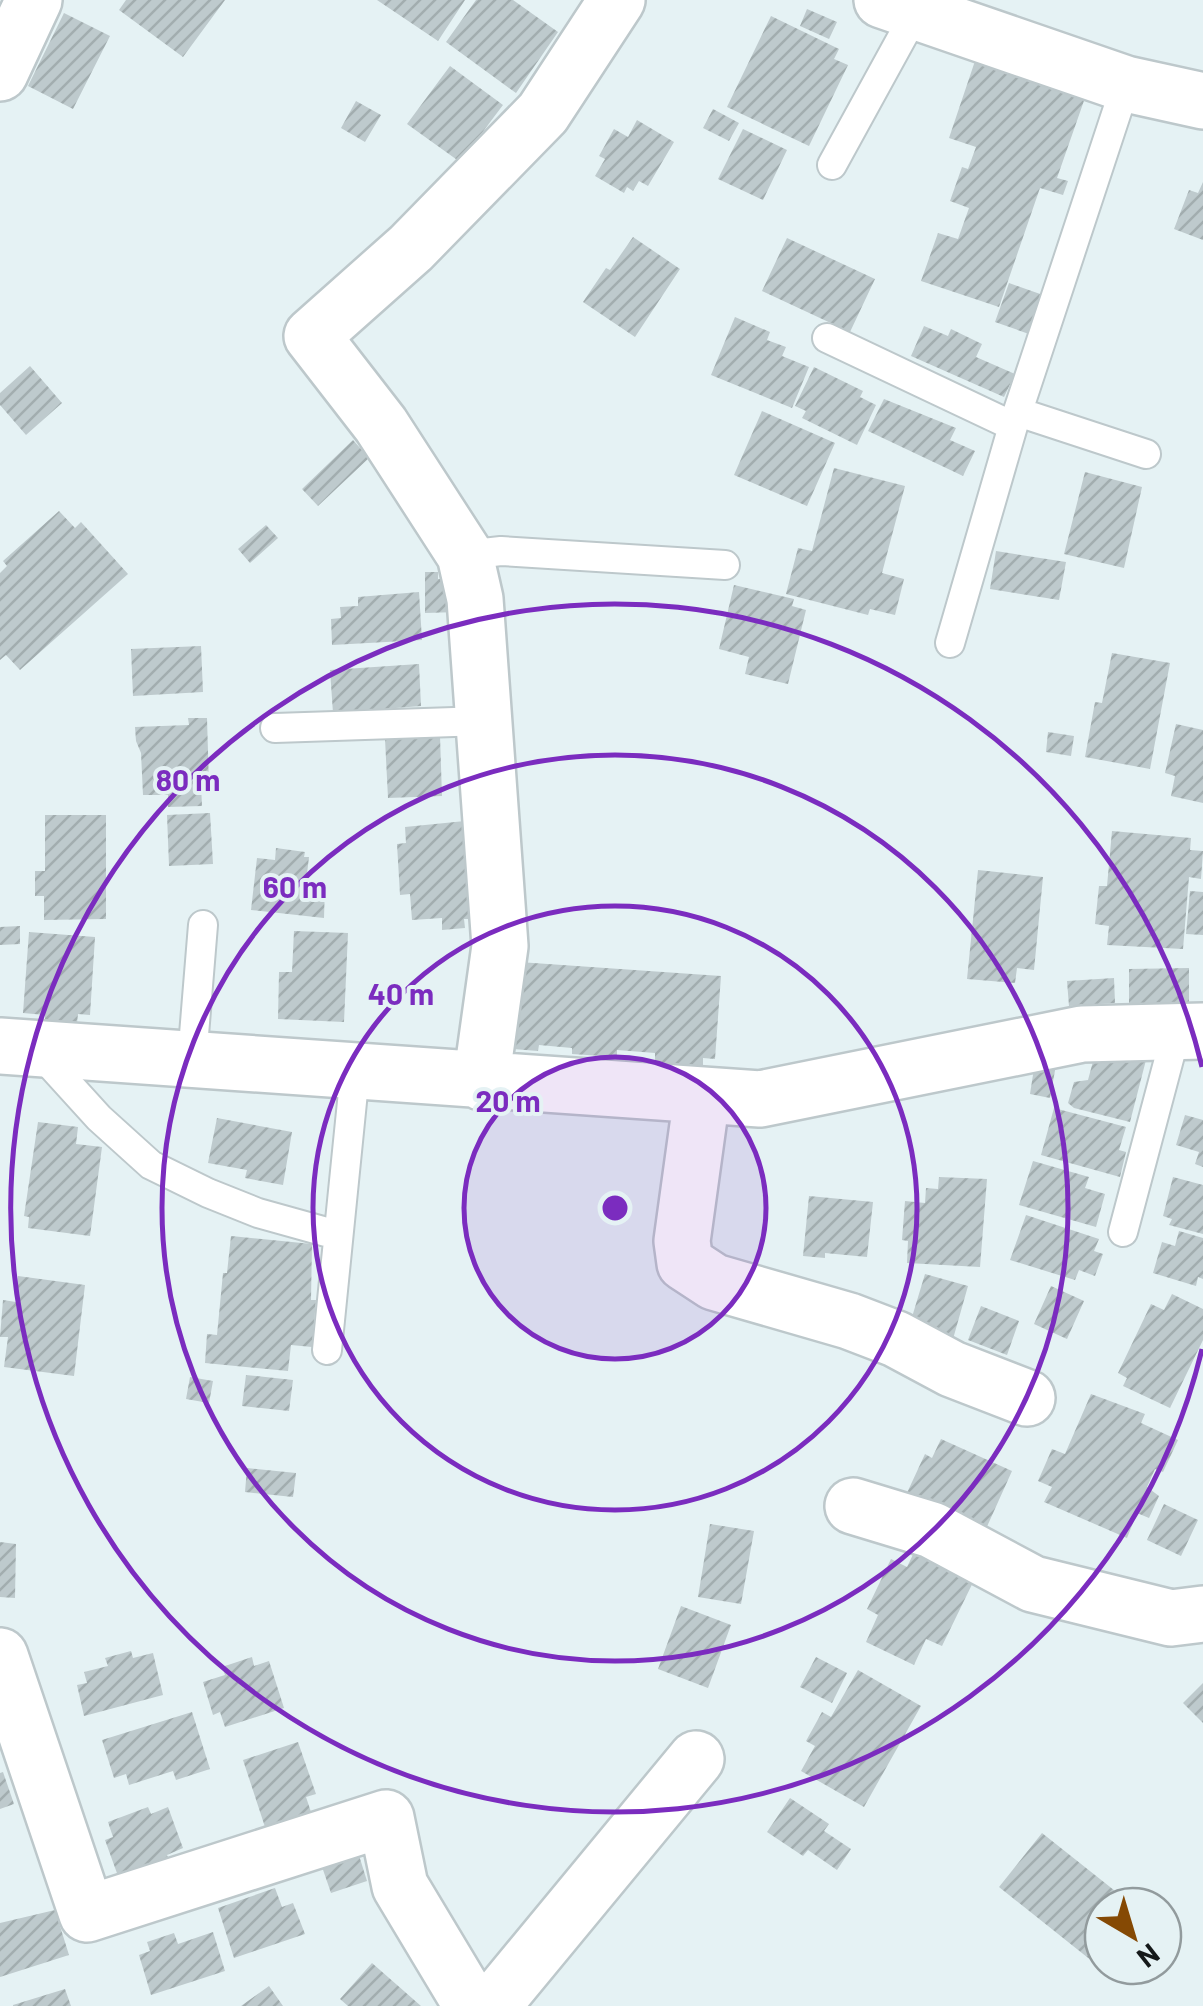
<svg xmlns="http://www.w3.org/2000/svg" width="1203" height="2006" viewBox="0 0 1203 2006" font-family="Barlow,sans-serif">
  <style>
    .building { fill: url(#building-hatch) }
    .lines { fill: none; stroke-linecap: round; stroke-linejoin: round }
    .lane-casing { stroke: #bdc8cb; stroke-width: 32 }
    .street-casing { stroke: #bdc8cb; stroke-width: 60 }
    .lane { stroke: #fff; stroke-width: 28 }
    .street { stroke: #fff; stroke-width: 55 }
    .ring { fill: none; stroke: #7b2cbf; stroke-width: 5 }
    .centre { fill: #7b2cbf; stroke: #e5f2f4; stroke-width: 5 }
    .ring-label { font-size: 30px; text-anchor: middle; font-weight: bold; fill: #7b2cbf; stroke: #e5f2f4; stroke-width: 8; stroke-linejoin: round; paint-order: stroke }
  </style>
  <defs>
    <pattern id="building-hatch" width="6" height="6" patternUnits="userSpaceOnUse" patternTransform="scale(2.5)"><rect width="6" height="6" fill="#becacd"/><path d="M-1 1l2-2M0 6l6-6M5 7l2-2" fill="none" stroke="#a2adaf"/></pattern>
  </defs>
  <rect width="100%" height="100%" fill="#e5f2f4"/>
  <path class="building" d="M126,0H225L183,57L119,10Z
    M377,0H465L438,41Z
    M476,0H513L558,32L516,93L446,42Z
    M807,9L837,22L829,39L800,26Z
    M64,13L110,36L73,109L28,86Z
    M771,16L839,49L834,59L848,65L809,146L727,107Z
    M976,58L1086,95L1057,178L1068,181L1063,195L1040,188L999,307L921,281L938,233L958,239L969,208L950,201L962,167L968,169L976,147L949,138Z
    M450,66L503,105L460,162L407,124Z
    M356,101L381,115L365,142L341,128Z
    M713,109L739,123L729,141L703,128Z
    M637,120L674,142L648,186L639,181L633,191L627,187L624,193L595,176L605,159L599,156L614,129L628,137Z
    M743,129L787,150L763,200L718,179Z
    M1203,182V240L1174,229L1189,190L1198,193Z
    M633,237L680,269L635,337L583,302L606,268L610,270Z
    M787,238L875,279L850,332L762,291Z
    M1009,283L1043,295L1029,334L995,322Z
    M735,317L770,332L767,340L786,347L782,356L809,367L792,408L711,375Z
    M924,326L948,336L951,329L982,344L976,357L1015,374L1004,397L911,356Z
    M30,366L62,403L26,435L0,405V393Z
    M814,367L863,391L860,397L876,405L857,445L802,418L806,411L795,406Z
    M884,399L956,428L950,440L975,451L963,476L868,431Z
    M762,411L835,443L807,506L734,475Z
    M353,440L369,458L318,506L302,489Z
    M834,468L905,486L882,573L904,579L895,615L870,609L868,615L786,594L798,548L812,551Z
    M1085,472L1142,487L1124,568L1064,554Z
    M59,511L75,528L81,522L128,574L20,670L6,655L0,660V573L7,566L3,561Z
    M266,525L278,538L250,563L238,549Z
    M996,551L1066,562L1059,600L990,589Z
    M425,572H438V579H458L459,612L425,613Z
    M734,585L794,599L792,606L806,610L788,684L745,674L749,657L719,649Z
    M419,592L422,640L332,645L331,619L341,618L340,607L358,606V597Z
    M201,646L203,692L133,696L131,649Z
    M1112,653L1170,663L1150,769L1085,757L1095,702L1102,703Z
    M419,664L421,706L333,713L330,670Z
    M188,718H207L209,785H201L202,806L168,807V795H143L141,753L136,741L135,727L189,725Z
    M1176,724L1203,730V803L1171,796L1175,776L1165,773Z
    M1048,732L1074,736L1071,756L1046,752Z
    M440,736L442,796L388,798L385,739Z
    M210,813L213,864L169,866L167,815Z
    M45,815H106V919L44,920V896H35V871H45Z
    M465,821L472,919H464L465,928L442,930V918L412,920L410,894L400,895L397,844L406,843L405,827Z
    M1112,831L1191,838L1190,850L1203,851L1201,879L1189,877L1183,949L1107,945L1109,926L1095,924L1099,886H1107Z
    M276,848L305,852L304,857H309L306,882L325,884L324,918L251,910L257,858L275,860Z
    M978,870L1043,877L1034,970L1017,968L1015,983L967,979Z
    M1190,891L1203,892V935L1186,934Z
    M20,926V944L0,945V927Z
    M294,931L348,933L344,1022L278,1019L279,972H292Z
    M29,932L95,937L90,1015L78,1014L77,1023L45,1021V1015L23,1013Z
    M519,962L721,976L715,1059L703,1058V1066L655,1062V1053L617,1050V1057L572,1054V1048L539,1045L538,1051L513,1049Z
    M1189,968V1007H1129V969Z
    M1114,978L1115,1003L1069,1006L1067,981Z
    M1095,1054L1124,1062L1127,1055L1146,1060L1130,1122L1074,1108L1068,1103L1074,1082L1088,1080Z
    M1035,1062L1056,1065L1050,1098L1030,1094Z
    M1054,1108L1126,1127L1119,1150L1126,1152L1120,1177L1041,1155Z
    M1185,1115L1203,1120V1167L1195,1164L1199,1152L1176,1145Z
    M217,1118L292,1132L283,1185L245,1178L247,1170L208,1163Z
    M38,1122L78,1127L76,1144L102,1147L90,1236L28,1228L29,1217L24,1216Z
    M1033,1161L1089,1177L1085,1188L1105,1194L1096,1227L1019,1205Z
    M939,1177L987,1179L980,1267L907,1263L908,1241L902,1240L905,1201L925,1203L926,1188L938,1189Z
    M1173,1177L1203,1185V1234L1169,1225L1172,1219L1163,1216Z
    M809,1196L873,1202L867,1257L825,1253V1258L803,1256Z
    M1026,1215L1099,1239L1094,1251L1103,1254L1095,1276L1079,1270L1075,1280L1010,1260Z
    M1179,1231L1203,1238V1279L1198,1277L1196,1286L1153,1273L1162,1242L1175,1246Z
    M231,1236L312,1244L311,1300H316L312,1347L291,1345L288,1371L205,1363L207,1334L217,1335L223,1273H227Z
    M925,1274L968,1286L953,1339L909,1327Z
    M18,1276L85,1285L74,1376L4,1367L8,1337H0L3,1300L16,1302Z
    M1051,1286L1084,1301L1067,1339L1034,1324Z
    M1172,1294L1203,1309V1340L1170,1408L1123,1386L1127,1378L1118,1373L1151,1304L1164,1310Z
    M981,1306L1019,1321L1007,1355L968,1340Z
    M246,1375L293,1380L289,1411L242,1406Z
    M190,1377L213,1381L209,1403L186,1399Z
    M1091,1394L1145,1414L1141,1423L1178,1440L1163,1472L1155,1469L1147,1487L1159,1496L1149,1518L1137,1513L1127,1538L1044,1502L1052,1487L1038,1481L1052,1449L1065,1454Z
    M941,1439L1012,1471L985,1531L906,1495L925,1454L932,1458Z
    M247,1468L296,1473L293,1497L245,1492Z
    M1164,1504L1198,1520L1181,1556L1147,1540Z
    M710,1524L754,1531L741,1604L698,1597Z
    M920,1540L980,1568L942,1646L926,1639L914,1665L866,1642L878,1615L867,1609L891,1559L907,1567Z
    M0,1542L16,1544L15,1598L0,1597Z
    M681,1606L731,1625L708,1688L658,1669Z
    M131,1651L133,1658L153,1653L163,1695L84,1716L77,1685L87,1683L84,1672L108,1666L105,1658Z
    M252,1657L254,1666L269,1661L284,1708L225,1727L220,1712L213,1715L203,1682L225,1675L222,1667Z
    M816,1657L847,1673L832,1703L800,1687Z
    M858,1670L921,1706L864,1807L801,1771L815,1746L806,1741L822,1712L831,1717Z
    M1203,1683V1723L1183,1703Z
    M192,1712L210,1769L176,1780L173,1771L129,1785L126,1774L114,1778L102,1740Z
    M298,1742L316,1794L306,1797L311,1812L265,1827L243,1760Z
    M3,1772L14,1804L0,1809V1773Z
    M790,1798L829,1824L824,1831L851,1849L837,1870L808,1850L803,1856L767,1832Z
    M148,1807L151,1814L168,1807L183,1848L167,1855L171,1865L154,1872L151,1864L118,1876L105,1840L113,1837L108,1822Z
    M1042,1833L1134,1906H1103V1966H1113L1107,1973L999,1887Z
    M357,1849L367,1881L331,1893L320,1861Z
    M275,1888L282,1907L293,1903L305,1934L234,1958L218,1908Z
    M55,1910L69,1955L0,1977V1923Z
    M213,1932L225,1971L151,1995L139,1955L150,1951L147,1942L174,1933L178,1944Z
    M372,1963L421,2006H348L340,1999Z
    M269,1986L283,2006H241Z
    M65,1989L71,2006H13V2005Z"/>
  <g class="lines">
    <g class="lane-casing">
      <path id="lane" d="M832,165L916,12
        M827,338L1013,426
        M1018,412L1146,454
        M465,555L501,551L725,565
        M950,643L1013,426L1126,84
        M275,728L484,721
        M39,1052L99,1118L151,1165L208,1193L258,1213L337,1235
        M192,1059L203,925
        M1123,1232L1177,1029
        M327,1350L355,1072"/>
    </g>
    <g class="street-casing">
      <path id="street" d="M882,0L1126,84L1203,101
        M0,73L34,0
        M0,1046L760,1099L1082,1034L1203,1031
        M481,1082L500,946L475,599L465,555L381,425L312,336L411,248L543,113L617,0
        M702,1096L682,1241L685,1263L714,1282L849,1321L896,1339L952,1369L1027,1398
        M853,1506L932,1530L1033,1584L1171,1618L1203,1614
        M0,1656L87,1914L386,1818L400,1886L472,2006
        M492,2006L696,1759"/>
    </g>
    <use href="#lane" class="lane"/>
    <use href="#street" class="street"/>
  </g>
  <circle cx="615" cy="1208" r="151" fill="#7b2cbf" fill-opacity=".12"/>
  <g class="ring">
    <circle cx="615" cy="1208" r="151"/>
    <circle cx="615" cy="1208" r="302"/>
    <circle cx="615" cy="1208" r="453"/>
    <path d="M1202 1349A604 604 0 1 1 1202 1067"/>
  </g>
  <circle cx="615" cy="1208" r="15" class="centre"/>
  <g class="ring-label">
    <text x="188" y="791">80 m</text>
    <text x="295" y="898">60 m</text>
    <text x="401" y="1005">40 m</text>
    <text x="508" y="1112">20 m</text>
  </g>
  <g transform="translate(1133 1936) rotate(142)"><circle r="48" fill="#e5f2f4" stroke="#929b9d" stroke-width="2.5"/>
  <path d="M0-8L18 38L0 25L-18 38Z" fill="#854904"/>
  <text y="-15" font-size="28" font-weight="bold" text-anchor="middle" fill="#15191a">N</text>
  </g>
</svg>
